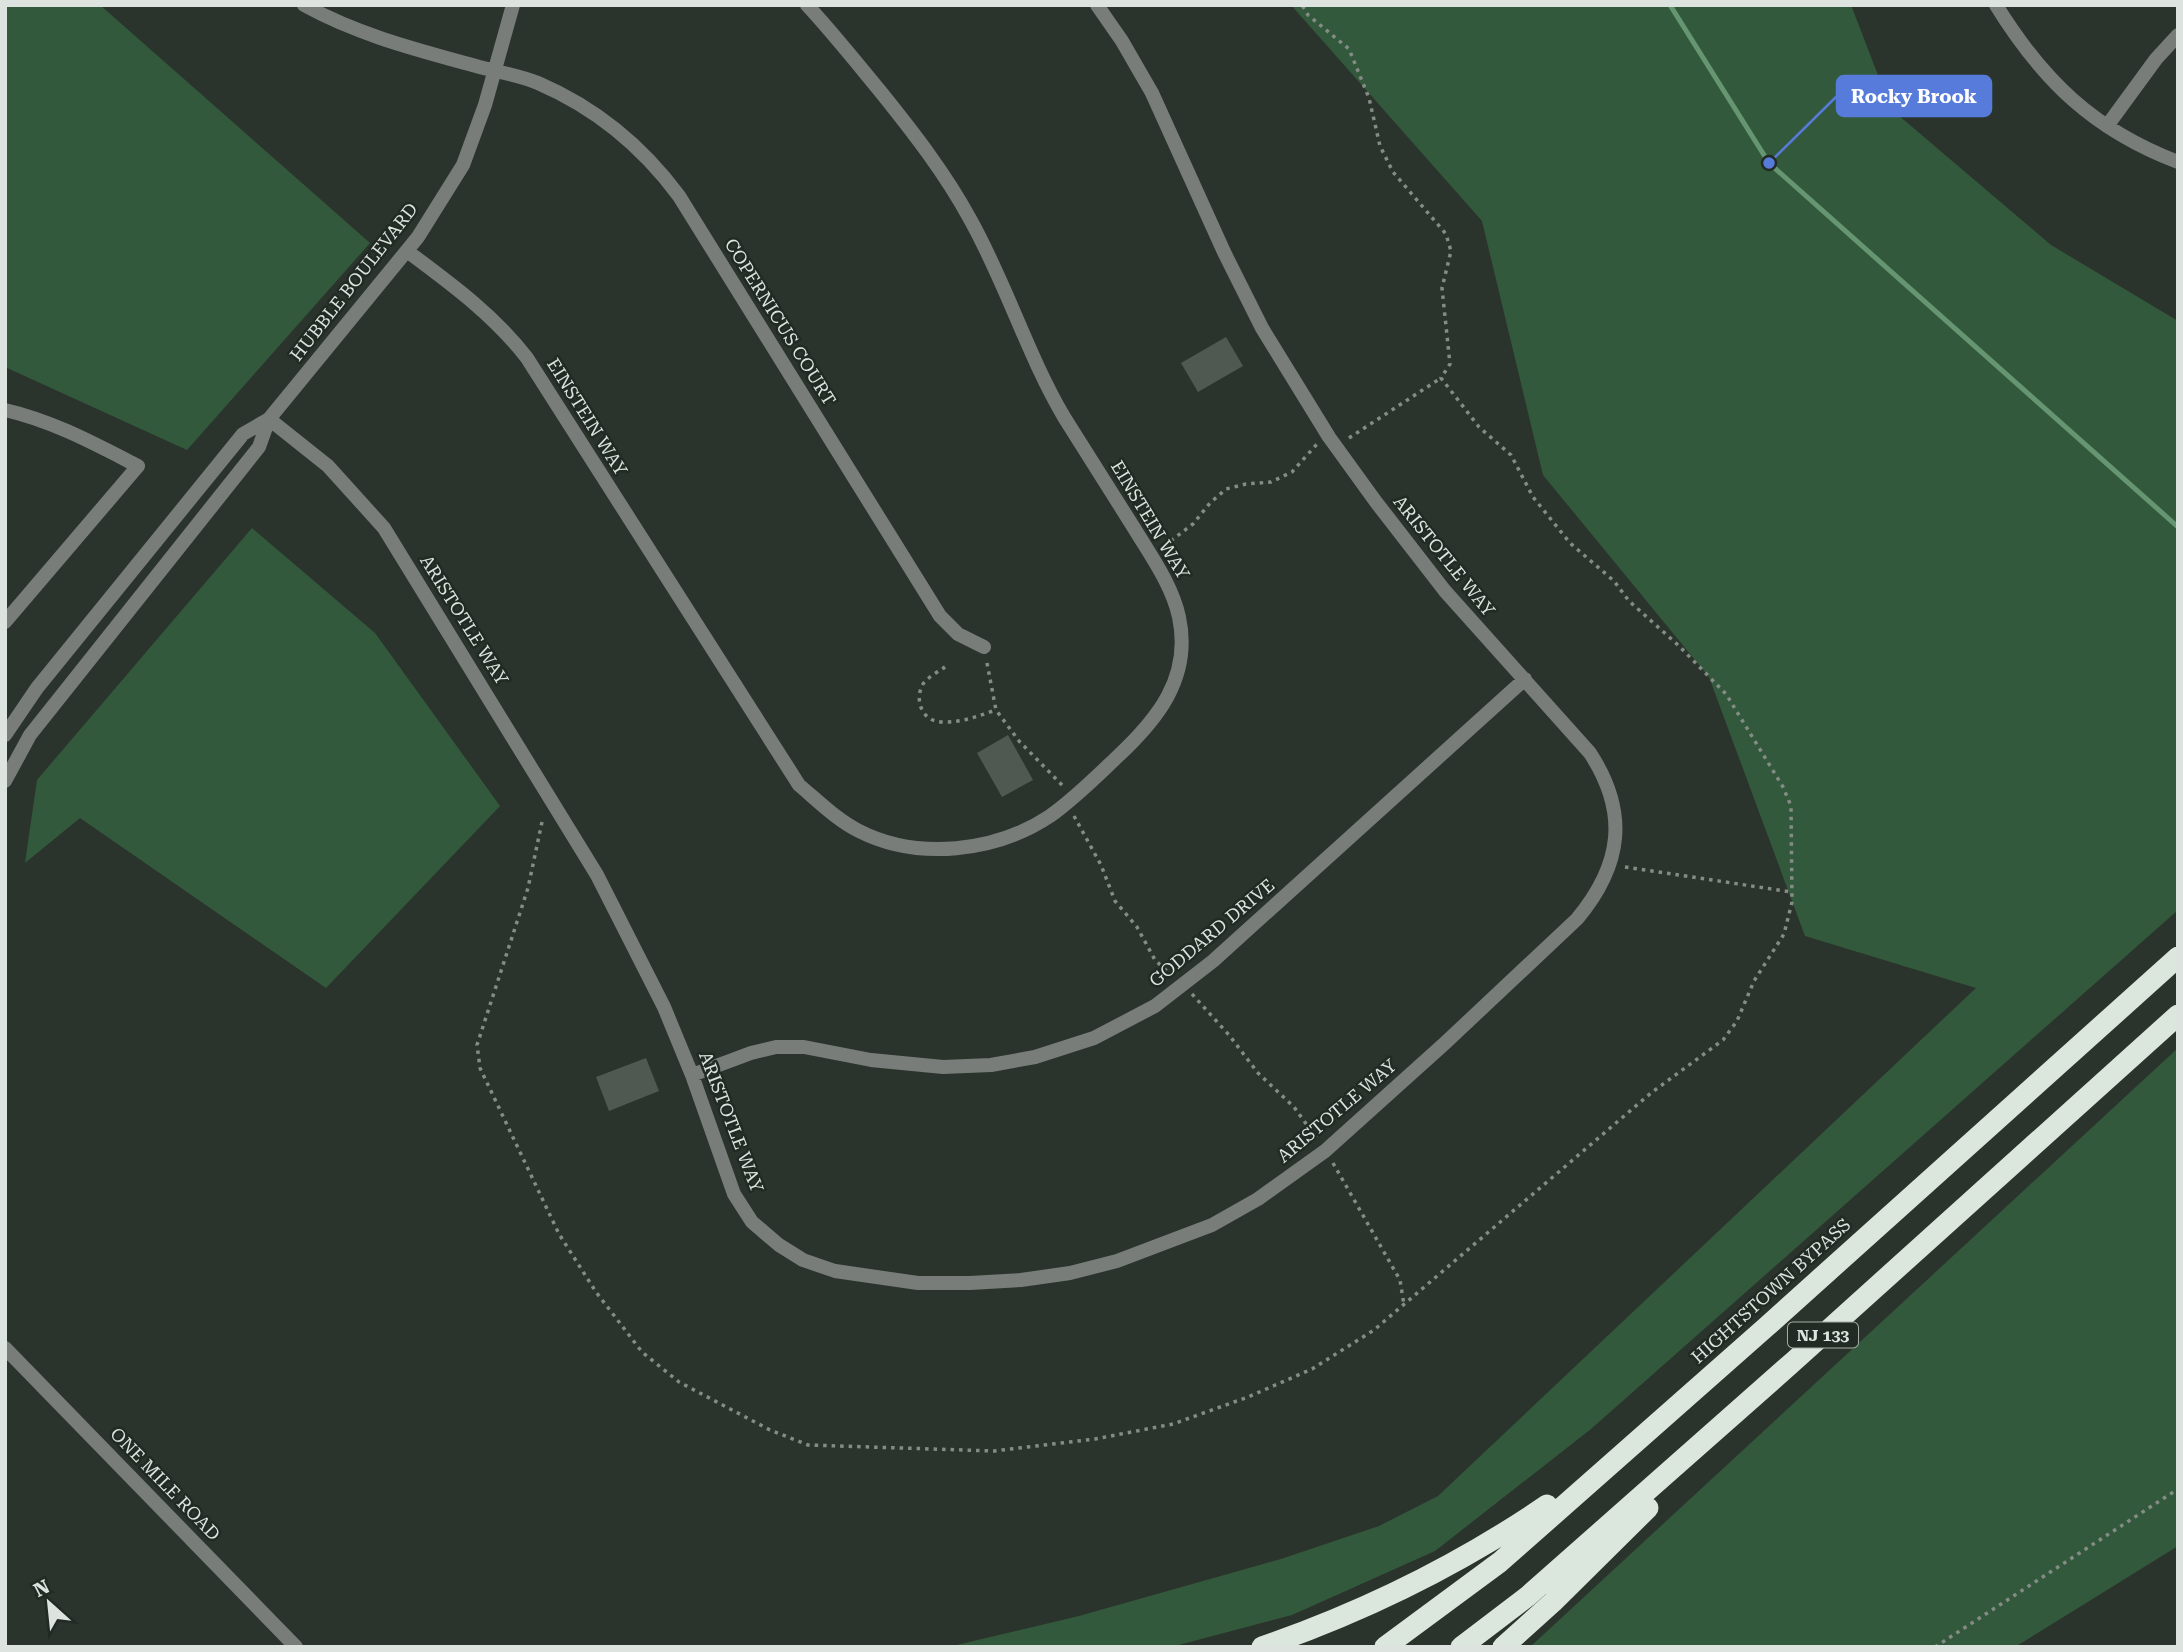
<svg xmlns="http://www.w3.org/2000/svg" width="2183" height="1652" viewBox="0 0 2183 1652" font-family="'Roboto Serif',serif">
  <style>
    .green { fill: #33593c }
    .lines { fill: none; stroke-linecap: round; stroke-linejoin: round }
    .stream { stroke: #669572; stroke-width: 5 }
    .building { fill: #505951 }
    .path { stroke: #848c85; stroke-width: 3.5; stroke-dasharray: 3.5 5; stroke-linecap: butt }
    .minor { stroke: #787d79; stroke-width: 14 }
    .tertiary { stroke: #787d79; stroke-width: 14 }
    .motorway { stroke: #dbe6dc; stroke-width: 21 }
    .labels { text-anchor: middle; stroke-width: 5; stroke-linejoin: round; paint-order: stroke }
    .shield { fill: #212a23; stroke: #a5aca6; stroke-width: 2 }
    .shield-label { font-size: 16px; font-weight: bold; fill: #dde3de }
    .street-label { font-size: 18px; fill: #dde3de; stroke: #212a23 }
    .leader { fill: none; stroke: #577bda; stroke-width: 2.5 }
    .callout-dot { fill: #577bda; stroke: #212a23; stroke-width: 2.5 }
    .callout { fill: #577bda; stroke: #577bda; stroke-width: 2.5 }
    .callout-label { font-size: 19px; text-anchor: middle; font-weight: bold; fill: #fff }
  </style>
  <rect width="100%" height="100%" fill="#2b342c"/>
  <path class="green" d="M5,5H100L370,243L187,450L5,367Z
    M1291,5H1851L1891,109L2051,245L2178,321V910L1591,1429L1435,1551L1292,1615L1171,1647H948L1079,1616L1281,1559L1379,1526L1438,1496L1976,988L1805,936L1709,677L1543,475L1482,221Z
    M252,528L375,633L500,806L326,988L80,818L25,863L37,780Z
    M2178,1048V1546L2015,1647H1530Z"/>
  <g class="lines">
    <path class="stream" d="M1670,5L1769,163L2178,527"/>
  </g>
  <path class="building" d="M1226,337L1243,366L1198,392L1181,363Z
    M1008,735L1033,780L1002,797L977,753Z
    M646,1058L659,1091L609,1111L596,1077Z"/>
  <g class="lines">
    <path class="path" d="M1349,438L1441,378
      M1164,546L1193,524L1210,503L1226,489L1246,484L1271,482L1292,472L1317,444
      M987,663L996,710L1019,741L1063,786
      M945,667C938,672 928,677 923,684C914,700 922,721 941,722C961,723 978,716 996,710
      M1074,816L1101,865L1115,901L1137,927L1155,960L1171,975
      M542,822L528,888L477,1045L480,1068L559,1234L596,1292L642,1352L679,1382L770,1430L808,1445L994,1451L1095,1439L1173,1424L1248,1397L1312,1369L1374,1330L1651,1093L1723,1040L1737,1021L1754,981L1784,934L1792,902L1791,806L1783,787L1726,694L1678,645L1629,601L1614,581L1570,543L1533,497L1511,455L1479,427L1441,378L1450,364L1442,288L1451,251L1446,234L1393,172L1380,146L1369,98L1349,49L1308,15L1302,5
      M1625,867L1792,892
      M1192,994L1229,1035L1258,1073L1294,1107L1317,1139
      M1333,1163L1400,1280L1404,1305
      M1935,1647L2178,1489"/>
    <path class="minor" d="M304,5C358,35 418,50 476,66C497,72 519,75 538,83C596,108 642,146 679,196L940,616L958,634L984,647
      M1996,5C2043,81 2094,130 2178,162
      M2107,126L2156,59L2178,35
      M407,251C450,283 494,315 527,358L799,785C818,801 837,820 859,831C918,861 996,852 1050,816C1074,799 1095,778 1116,758C1157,720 1192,678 1179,617C1172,585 1151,556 1134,528C1111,491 1087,454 1064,417C1027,354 1006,283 970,219C945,173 913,132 880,91C856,62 833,33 807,5
      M5,410C53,421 95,444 138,466L5,622
      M269,419L328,466L384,528L597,875L664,1007L692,1075L734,1194L752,1222L779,1245L803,1260L835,1271L918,1283H970L1021,1280L1070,1273L1117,1261L1212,1225L1258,1199L1325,1151L1444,1044L1577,919C1622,865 1629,813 1590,753L1445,591L1376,502L1329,437L1262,328L1224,252L1152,93L1122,41L1097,5
      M5,735L37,688L243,434L269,419
      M5,781L30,735L259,447L269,419L418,237L463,165L485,105L513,5
      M692,1075L751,1053L776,1047H804L871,1060L943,1067L991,1065L1035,1057L1094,1038L1155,1006L1213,961L1525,679"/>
    <path class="tertiary" d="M5,1348L296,1647"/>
    <path class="motorway" d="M1262,1647C1363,1612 1459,1565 1547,1505
      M1385,1647L1500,1562L1765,1328L2178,957
      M1461,1647L1528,1596L1794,1361L2178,1015
      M1503,1647L1553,1602L1648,1508"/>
  </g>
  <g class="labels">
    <rect class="shield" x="1788" y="1322.5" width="70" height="25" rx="5"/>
    <g class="shield-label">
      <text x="1823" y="1341">NJ 133</text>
    </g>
    <g class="street-label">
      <text transform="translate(354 282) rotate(-52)" y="6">HUBBLE BOULEVARD</text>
      <text transform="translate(780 322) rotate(58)" y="6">COPERNICUS COURT</text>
      <text transform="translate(587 417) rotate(58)" y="6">EINSTEIN WAY</text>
      <text transform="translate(1150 520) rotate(59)" y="6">EINSTEIN WAY</text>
      <text transform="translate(1444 556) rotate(51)" y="6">ARISTOTLE WAY</text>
      <text transform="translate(464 620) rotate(58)" y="6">ARISTOTLE WAY</text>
      <text transform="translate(1212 933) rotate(-40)" y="6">GODDARD DRIVE</text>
      <text transform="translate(1337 1111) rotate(-40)" y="6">ARISTOTLE WAY</text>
      <text transform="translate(731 1122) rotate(69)" y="6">ARISTOTLE WAY</text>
      <text transform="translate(1771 1291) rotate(-42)" y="6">HIGHTSTOWN BYPASS</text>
      <text transform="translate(165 1484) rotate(46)" y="6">ONE MILE ROAD</text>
    </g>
  </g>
  <path class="leader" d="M1769 163L1837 96"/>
  <circle class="callout-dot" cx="1769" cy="163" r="7"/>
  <rect class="callout" x="1837" y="76" width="154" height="40" rx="7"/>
  <g class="callout-label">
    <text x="1914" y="103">Rocky Brook</text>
  </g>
  <rect width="2183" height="1652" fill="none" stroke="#dde3de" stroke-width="14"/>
  <g transform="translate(49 1603) rotate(333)" stroke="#212a23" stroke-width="5" paint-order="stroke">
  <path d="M0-5L12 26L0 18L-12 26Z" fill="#dde3de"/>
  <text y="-10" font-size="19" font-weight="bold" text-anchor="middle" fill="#dde3de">N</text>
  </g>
</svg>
